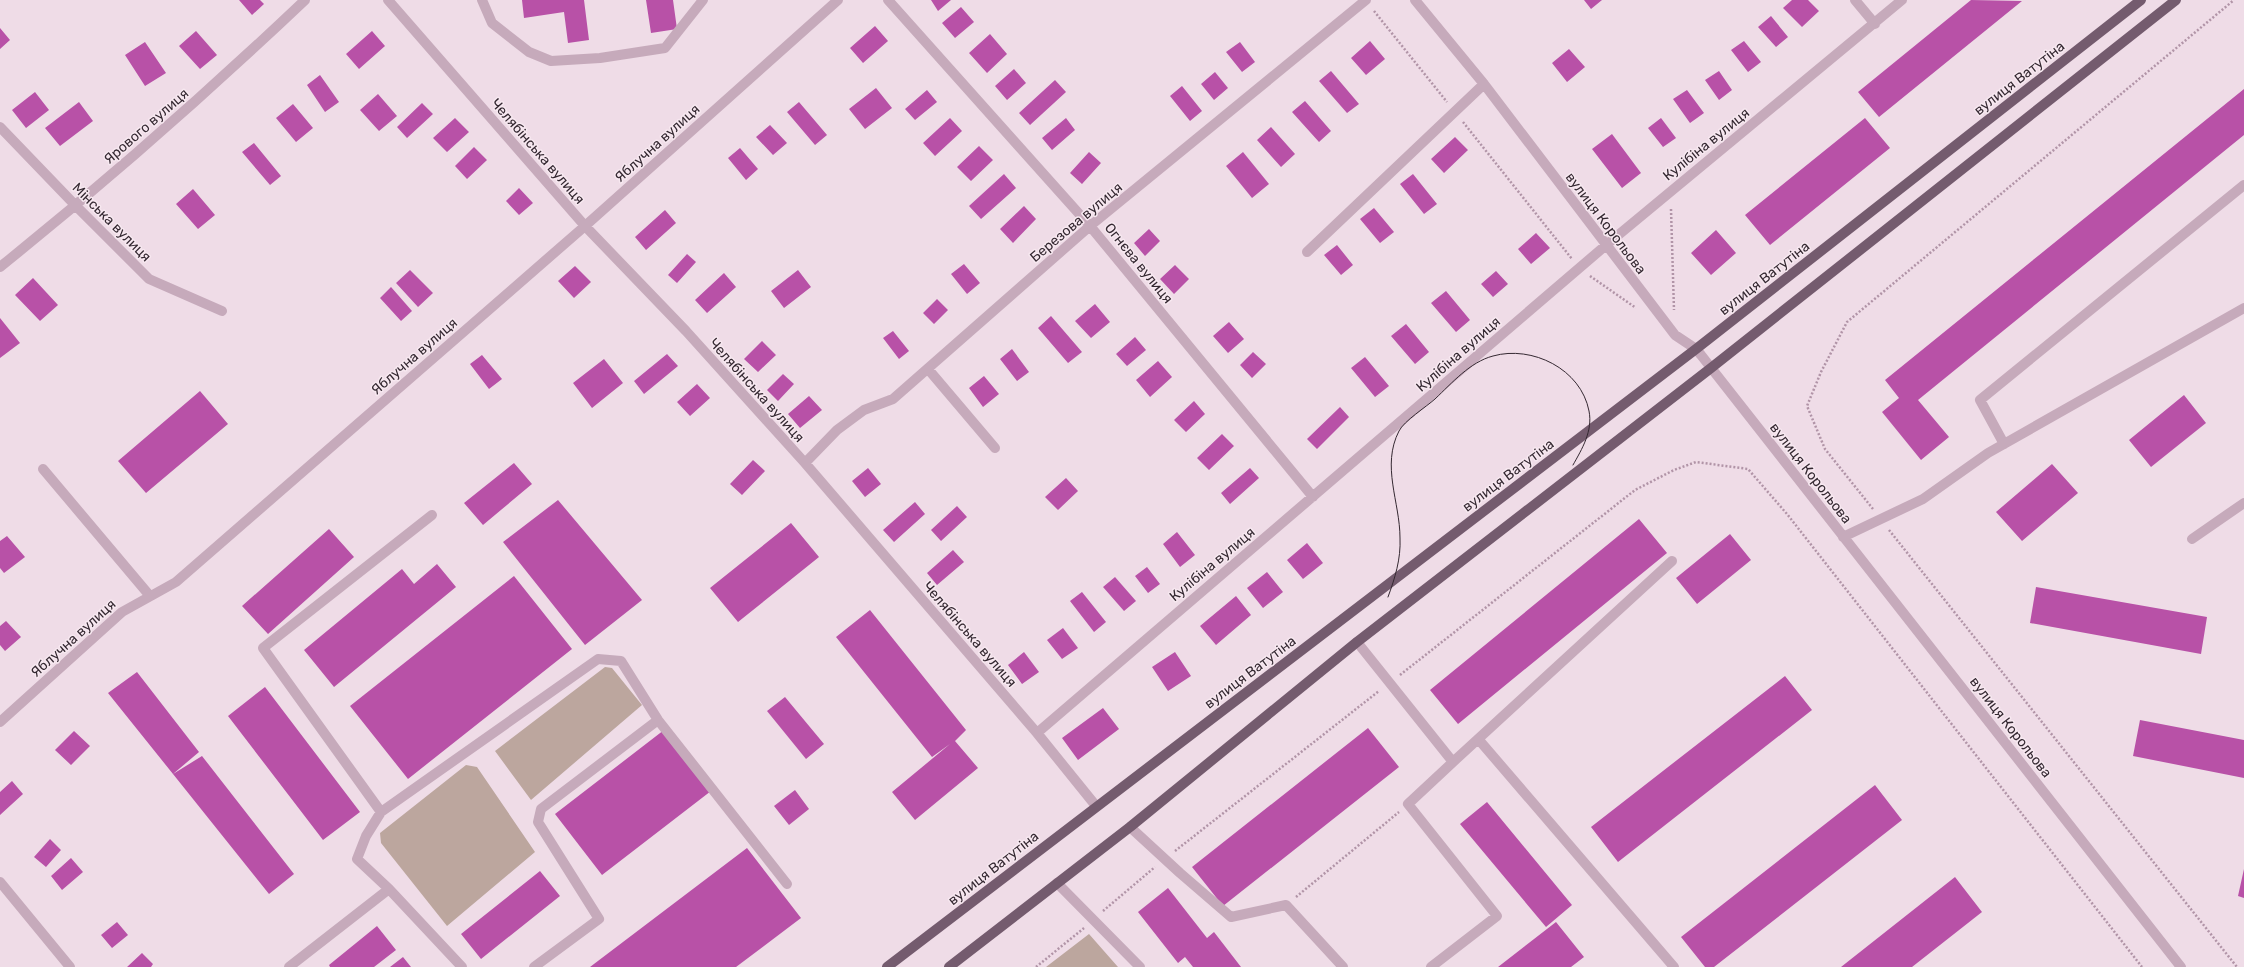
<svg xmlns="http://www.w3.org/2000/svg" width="2244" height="967" viewBox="0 0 2244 967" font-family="Rubik,sans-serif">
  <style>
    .green { fill: #bca69e }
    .building { fill: #b851a7 }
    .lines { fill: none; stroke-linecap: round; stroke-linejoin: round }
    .path { stroke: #b194a7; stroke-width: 2.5; stroke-dasharray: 2 2; stroke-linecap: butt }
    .minor { stroke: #c6aabb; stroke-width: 10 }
    .major { stroke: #745b6e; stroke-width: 10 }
    .tram { stroke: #342831; stroke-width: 1 }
    .labels { text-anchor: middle; stroke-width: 3; stroke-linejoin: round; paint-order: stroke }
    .street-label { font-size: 14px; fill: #342831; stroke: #f7e8f0 }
  </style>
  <rect width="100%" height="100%" fill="#efdce7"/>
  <path class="green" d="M605,667L612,668L642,705L531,800L495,751Z
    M466,765L477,767L535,852L447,926L381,843L380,833Z
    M1089,934L1118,967H1046Z"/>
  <path class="building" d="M239,0H260L264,4L252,15Z
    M522,0H584L589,40L568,43L564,12L524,18Z
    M646,0H673L677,29L651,33Z
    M931,0H951L938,11Z
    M1584,0H1602L1591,9Z
    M1792,0H1808L1819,11L1802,27L1783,8Z
    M1971,0L2022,1L1879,117L1858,92Z
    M961,7L974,22L955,38L942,23Z
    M1771,16L1788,37L1776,47L1758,27Z
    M875,26L888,41L863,63L850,48Z
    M0,28L10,40L0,49Z
    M196,31L217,55L200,69L179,46Z
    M372,31L385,46L359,69L346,54Z
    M990,34L1007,54L987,73L969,53Z
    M1370,41L1385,59L1366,75L1351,58Z
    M1744,41L1761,62L1748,72L1731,50Z
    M145,42L166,73L145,86L125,55Z
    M1240,42L1255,62L1242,72L1226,52Z
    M1569,49L1585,67L1567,82L1552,63Z
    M1014,69L1026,83L1007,100L995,86Z
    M1331,71L1359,104L1347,113L1319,81Z
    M1719,71L1732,90L1719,100L1705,80Z
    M1215,72L1228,88L1214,100L1201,84Z
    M320,75L339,102L325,112L307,85Z
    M1055,80L1066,92L1030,125L1019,113Z
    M1182,86L1202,111L1190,121L1170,96Z
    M876,88L892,108L865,129L849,109Z
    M2244,89V135L1918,400L1949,437L1921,460L1882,412L1899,398L1885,380Z
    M927,90L937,102L915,120L905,109Z
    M1687,90L1704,113L1690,123L1673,99Z
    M35,92L49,110L26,128L12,110Z
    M378,94L397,116L379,131L360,110Z
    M1305,101L1331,131L1319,142L1292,112Z
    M79,102L93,121L60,146L45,128Z
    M799,102L827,135L815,145L787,112Z
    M422,103L433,114L407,138L397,127Z
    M293,104L313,128L296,142L276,118Z
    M455,118L469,132L447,152L433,138Z
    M950,118L962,131L935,156L923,143Z
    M1066,118L1075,130L1052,150L1042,138Z
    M1661,118L1676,138L1663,147L1648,128Z
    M1865,118L1890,148L1770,245L1745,215Z
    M770,125L787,143L773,155L756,137Z
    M1271,127L1295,154L1281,167L1257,140Z
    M1612,134L1641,173L1622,188L1592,149Z
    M1455,137L1468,150L1444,173L1431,159Z
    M254,143L281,176L270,185L242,152Z
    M979,146L993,160L971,181L957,167Z
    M474,147L487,160L467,179L455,166Z
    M740,148L758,169L746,180L728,158Z
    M1089,152L1101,163L1082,184L1070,173Z
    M1243,152L1269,184L1252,198L1226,166Z
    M1004,174L1016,188L981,219L969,206Z
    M1413,174L1437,204L1424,214L1400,184Z
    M519,188L533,203L519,215L506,201Z
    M193,189L215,215L198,229L176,204Z
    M1024,206L1036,219L1013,243L1000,229Z
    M1374,208L1394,232L1380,243L1360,219Z
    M665,210L676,223L646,250L635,237Z
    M1149,229L1160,241L1145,256L1134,243Z
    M1716,230L1736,253L1711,275L1691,253Z
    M1536,233L1550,248L1531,264L1518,249Z
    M1337,245L1353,265L1341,275L1324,255Z
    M687,254L696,262L677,283L668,275Z
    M964,264L980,283L967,294L951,274Z
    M1175,265L1189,279L1174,294L1160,279Z
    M575,266L591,282L574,298L558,281Z
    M410,270L433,293L418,307L396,283Z
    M798,270L811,287L784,308L771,291Z
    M1496,271L1508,284L1493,297L1481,284Z
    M724,273L736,287L707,313L695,300Z
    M33,278L58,305L40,321L15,295Z
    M391,287L412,311L401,321L380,298Z
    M1446,291L1470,320L1456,332L1431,303Z
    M937,299L948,310L934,324L923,313Z
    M1095,304L1110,322L1091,338L1075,321Z
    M1051,316L1082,352L1068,363L1038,328Z
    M0,318L20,343L0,358Z
    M1229,322L1244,339L1228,353L1213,336Z
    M1406,324L1429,352L1415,364L1391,336Z
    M893,331L909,351L899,359L883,338Z
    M1135,337L1146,350L1127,366L1116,354Z
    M762,341L776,355L758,372L744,359Z
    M1012,349L1029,372L1017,381L1000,359Z
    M1253,352L1266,364L1252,378L1240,365Z
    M667,354L678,366L644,394L634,381Z
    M482,355L502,379L489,389L470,364Z
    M1365,357L1389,386L1375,397L1351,368Z
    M604,359L623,383L592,408L573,383Z
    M1158,361L1172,377L1150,397L1136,380Z
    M783,374L794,384L778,401L767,390Z
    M984,376L999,394L983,407L969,388Z
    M697,384L710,398L690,416L677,402Z
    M200,391L228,424L146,493L118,461Z
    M2184,395L2206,423L2151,467L2129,440Z
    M809,396L822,410L800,428L788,414Z
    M1194,401L1205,414L1186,432L1174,420Z
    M1340,407L1349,417L1317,449L1307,439Z
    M1222,434L1234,446L1209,470L1197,458Z
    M753,460L765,471L742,495L730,484Z
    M514,463L532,484L483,525L464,503Z
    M2052,464L2078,493L2022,541L1996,512Z
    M868,468L881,484L865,497L852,481Z
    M1250,468L1259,478L1230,504L1221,493Z
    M1066,478L1078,491L1058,510L1045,497Z
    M558,500L642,600L585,645L503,542Z
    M915,502L925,514L894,542L883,530Z
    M957,506L967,517L941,541L931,530Z
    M1639,519L1667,553L1458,724L1430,690Z
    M791,523L819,557L738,622L710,588Z
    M329,529L354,557L268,634L242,606Z
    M1177,532L1195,555L1180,567L1163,544Z
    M1730,534L1751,560L1697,604L1676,578Z
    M7,536L25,557L4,573L0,568V541Z
    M1307,543L1323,563L1303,579L1287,560Z
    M953,550L964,562L937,585L927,573Z
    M437,564L456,587L334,687L304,650L402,569L414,584Z
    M1147,567L1160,584L1148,593L1135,576Z
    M1267,572L1283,592L1263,608L1247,588Z
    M514,576L572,649L408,779L350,706Z
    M1115,577L1136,601L1124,611L1103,587Z
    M2036,587L2207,617L2201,654L2030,623Z
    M1082,592L1106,622L1094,632L1070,601Z
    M1236,596L1251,615L1216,645L1200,626Z
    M870,610L966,730L955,741L978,768L915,820L892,792L950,744L932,757L836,637Z
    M6,621L21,637L5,651L0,645V626Z
    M1063,628L1078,648L1062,659L1047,640Z
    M1024,652L1039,672L1022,684L1008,665Z
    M1175,652L1191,676L1168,691L1152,667Z
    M137,672L199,752L173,774L202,756L294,874L269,894L173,774L108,693Z
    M1785,676L1812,710L1618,862L1591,827Z
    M265,687L360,812L323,840L228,716Z
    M785,697L824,744L806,759L767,711Z
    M1103,708L1119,729L1078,760L1062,738Z
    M2140,720L2244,740V778L2133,756Z
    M1368,728L1399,767L1223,906L1192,867Z
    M664,730L711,791L602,875L555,814Z
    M74,731L90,746L71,765L55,750Z
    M12,781L23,794L0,815V792Z
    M1875,785L1902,820L1714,967H1705L1681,937Z
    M795,790L809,809L789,825L774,806Z
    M1487,802L1572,905L1546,927L1460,824Z
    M50,839L61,850L46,867L34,857Z
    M747,848L801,918L736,967H590Z
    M71,858L83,872L62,890L51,876Z
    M2244,869V898L2238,896Z
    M540,871L560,896L481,959L461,934Z
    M1955,877L1982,912L1912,967H1841Z
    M1168,888L1207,938L1214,932L1241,967H1193L1185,957L1178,963L1138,912Z
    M117,922L128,935L112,948L101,935Z
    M1556,922L1584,957L1571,967H1498Z
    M377,926L396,950L374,967H330L329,965Z
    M142,953L153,964L151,967H127Z
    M403,957L411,967H390Z"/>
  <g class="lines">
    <path class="path" d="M1374,11L1447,102
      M1463,122L1572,259
      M1671,209L1674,310
      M1590,276L1636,308
      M1873,509L1825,449L1807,406L1821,372L1847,322L2234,0
      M1889,530L2237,967
      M1400,675L1635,490L1674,470L1696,462L1748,469L1787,514L2142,967
      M1175,851L1379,691
      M1296,897L1399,812
      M1103,911L1155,867
      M1036,967L1084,928"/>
    <path class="minor" d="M388,0L585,226L686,331L805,463L1037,733L1096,806
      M482,0L492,23L529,52L551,61L600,58L665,48L703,0
      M888,0L1090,226L1313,497
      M1415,0L1484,84L1675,335L1696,349L1701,355L2181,967
      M1855,0L1875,24
      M0,127L76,206L149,279L222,311
      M1307,252L1484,84
      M0,267C106,182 207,93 305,0
      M928,369L995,448
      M2004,444L1980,400L2244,185
      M805,463L837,430L864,410L893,399L1090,226L1366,0
      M43,469L150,596
      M432,515L263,648L381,812L366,836L357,859L389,889L462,967
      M1843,537L1923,499L1988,453L2244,308
      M2192,539L2244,503
      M1357,642L1453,762L1408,804L1497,916L1431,967
      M0,722L122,612L176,582L585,226L838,0
      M1037,733L1605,246L1902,0
      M1479,740L1674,967
      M1453,762L1672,561
      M381,812L598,659L621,661L658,720L787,884
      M1130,827L1180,873L1231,917L1286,905L1343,967
      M0,882L70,967
      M1057,883L1140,967
      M289,967L389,889
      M534,967L599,919L538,822L541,809L658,720"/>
    <path class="major" d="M887,967L1696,349L2141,0
      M949,967L1130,827L1357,642L1711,368L2176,0"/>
    <path class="tram" d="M1388,597C1395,578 1401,559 1400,538C1400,502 1381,466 1399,431C1404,421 1426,407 1435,399C1452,383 1470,362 1493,356C1532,345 1581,369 1589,411C1593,431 1582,449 1573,465"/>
  </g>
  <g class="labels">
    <g class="street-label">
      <text transform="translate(2019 78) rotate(-38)" y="5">вулиця Ватутіна</text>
      <text transform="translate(146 126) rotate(-41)" y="5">Ярового вулиця</text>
      <text transform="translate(657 143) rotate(-42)" y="5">Яблучна вулиця</text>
      <text transform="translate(1706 144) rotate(-39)" y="5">Кулібіна вулиця</text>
      <text transform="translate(538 151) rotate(49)" y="5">Челябінська вулиця</text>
      <text transform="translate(112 222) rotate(45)" y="5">Мінська вулиця</text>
      <text transform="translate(1076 222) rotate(-40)" y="5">Березова вулиця</text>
      <text transform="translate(1606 223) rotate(53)" y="5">вулиця Корольова</text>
      <text transform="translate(1139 263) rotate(51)" y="5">Огнєва вулиця</text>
      <text transform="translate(1764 278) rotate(-38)" y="5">вулиця Ватутіна</text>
      <text transform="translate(1458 354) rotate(-41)" y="5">Кулібіна вулиця</text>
      <text transform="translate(414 356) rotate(-41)" y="5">Яблучна вулиця</text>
      <text transform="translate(757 390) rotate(48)" y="5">Челябінська вулиця</text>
      <text transform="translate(1811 473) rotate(52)" y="5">вулиця Корольова</text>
      <text transform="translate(1508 475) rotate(-37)" y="5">вулиця Ватутіна</text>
      <text transform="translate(1212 564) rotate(-40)" y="5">Кулібіна вулиця</text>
      <text transform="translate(970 634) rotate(49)" y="5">Челябінська вулиця</text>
      <text transform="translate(73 638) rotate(-42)" y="5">Яблучна вулиця</text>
      <text transform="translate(1250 672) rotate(-37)" y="5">вулиця Ватутіна</text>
      <text transform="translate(2011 727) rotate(52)" y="5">вулиця Корольова</text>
      <text transform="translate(993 868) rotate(-38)" y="5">вулиця Ватутіна</text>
    </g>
  </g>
</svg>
